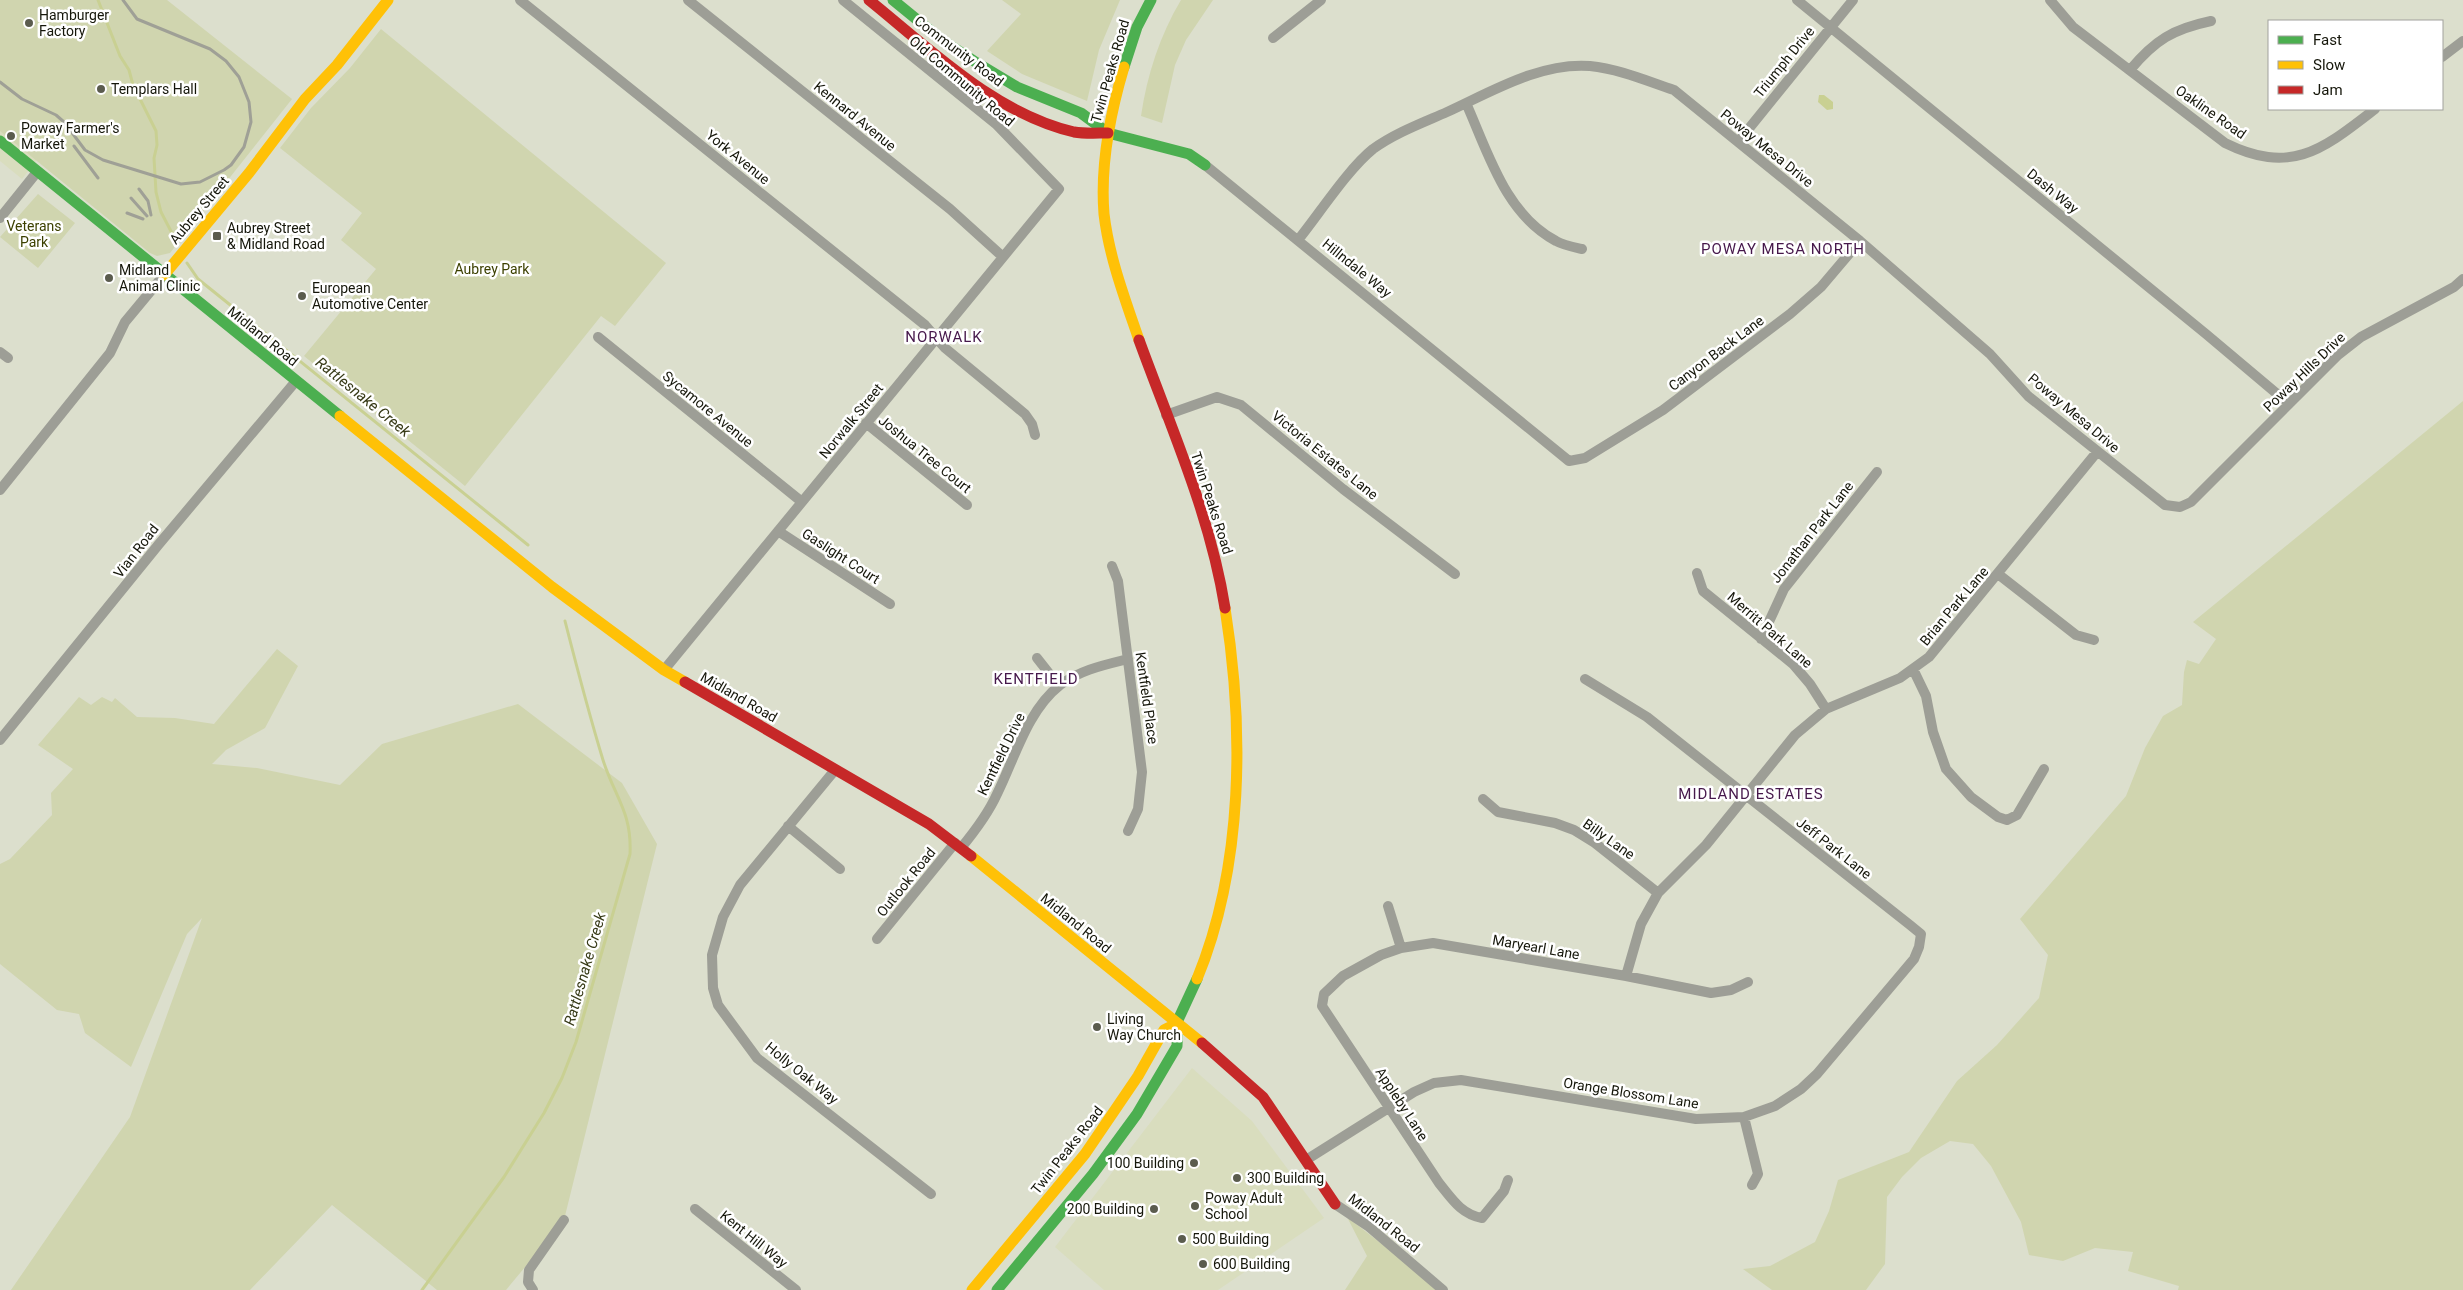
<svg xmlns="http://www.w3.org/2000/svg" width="2463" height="1290" viewBox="0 0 2463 1290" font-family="Roboto,sans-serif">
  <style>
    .built { fill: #d9ddbe }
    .green { fill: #d0d5af }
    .water { fill: #c9d092 }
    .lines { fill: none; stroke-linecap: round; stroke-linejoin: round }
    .stream { stroke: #c9d092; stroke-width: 3 }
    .street { stroke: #9d9e96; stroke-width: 10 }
    .fast { stroke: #4caf50; stroke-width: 11 }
    .slow { stroke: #ffc107; stroke-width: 11 }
    .jam { stroke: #c62828; stroke-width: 11 }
    .rail { stroke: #9fa096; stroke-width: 3 }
    .poi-dot { fill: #5b5c4e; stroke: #fff; stroke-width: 2 }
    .labels { text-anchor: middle; stroke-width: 5; stroke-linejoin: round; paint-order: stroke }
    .poi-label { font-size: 14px; fill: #15160a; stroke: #fff; text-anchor: start }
    .street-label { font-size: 14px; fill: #15160a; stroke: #fff }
    .park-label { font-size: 14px; fill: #3c4000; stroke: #fff }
    .neighbourhood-label { font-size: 15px; letter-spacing: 1px; fill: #46184b; stroke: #fff }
    .water-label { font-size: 15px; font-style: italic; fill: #373a17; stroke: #fff }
  </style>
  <rect width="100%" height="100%" fill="#dcdfcd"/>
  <path class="built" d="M0,118L42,153L22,179L0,161Z
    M1192,1068L1252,1121L1324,1218L1218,1290H1104L1055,1247Z"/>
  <path class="green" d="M0,0H167L292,99L170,253L157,256L150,253L0,131Z
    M1002,0H1120L1099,50L1087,101L1022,74L987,51L1021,14Z
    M1181,0H1213L1186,40L1175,65L1162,123L1141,116C1147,75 1160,35 1181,0Z
    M381,29L666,263L615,326L601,316L465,486L304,356L376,269L341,240L362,213L280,148L311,108L350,68Z
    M38,194L75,223L38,268L0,237Z
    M2463,401V1290H2178L2179,1286L2128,1271L2133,1252L2095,1248L2063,1261L2029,1255L2021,1222L1991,1166L1973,1144L1950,1141L1921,1158L1902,1177L1887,1197L1885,1264L1866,1290H1772L1743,1269L1770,1266L1815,1242L1829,1211L1838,1180L1909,1152L1957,1081L1997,1045L2039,998L2048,955L2020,919L2126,796L2145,748L2163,716L2182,705L2184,672L2187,660L2199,664L2216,639L2193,622Z
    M277,649L298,666L265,728L226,750L212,764L257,768L340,785L382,744L518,704L622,783L657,844L564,1220L506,1290H437L332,1205L250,1290H11L130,1117L202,918L187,934L131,1067L85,1033L79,1014L57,1010L0,964V864L10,859L52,815L51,793L73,769L38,745L79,697L91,705L102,697L112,702L115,698L137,717L175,718L214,724Z
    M1347,1217L1441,1290H1345L1367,1256Z"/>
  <path class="water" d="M1819,95H1824L1833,102V109L1827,110L1818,102Z"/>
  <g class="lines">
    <path class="stream" d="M98,0L120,56L129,70L133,85L156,131L157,145L154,158L156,192L161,212L175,239
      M187,263L198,279L528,545
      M422,1290L504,1177L544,1113L562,1078L576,1042L630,854C632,812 615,798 603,760C589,714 577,668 565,621"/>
    <path class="street" d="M520,0L925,325L945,348L1025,414L1032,424L1035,435
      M688,0L950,209L1003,257
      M1797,0L2206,334L2289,404
      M2050,0L2073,27L2225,143C2292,176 2323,149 2375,109
      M1273,38L1321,0
      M2442,57L2463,41
      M2130,70C2155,40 2173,29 2211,21
      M1466,103C1488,152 1505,214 1556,241C1563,245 1573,247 1582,249
      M1738,142L1853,0
      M1205,165L1569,461L1585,458L1663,410L1790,314L1821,287L1860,241
      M0,218L37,172
      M1298,240C1319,214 1348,169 1373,149C1395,133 1422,123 1447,112C1491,92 1540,62 1590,66C1619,69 1647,81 1674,90L1860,241L1990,354L2028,396L2165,505L2180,507L2191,502L2338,355L2361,337L2454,287L2463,279
      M598,337L802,502
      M0,352L8,358
      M1166,415L1217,397L1241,405L1343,489L1455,574
      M866,423L967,505
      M0,490L110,353L125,322L164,275
      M778,531L890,604
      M1112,566L1118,581L1142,772L1138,809L1128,831
      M1697,573L1703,591L1793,664L1810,684L1826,709
      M1998,574L2076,635L2094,640
      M1761,639L1784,589L1877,472
      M1037,658L1059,686
      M1913,669L1926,696L1933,732L1946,769L1971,797L1998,817L2007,820L2017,815L2044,769
      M664,670L1059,189L996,124L843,0
      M0,740L159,544L296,381
      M835,770L740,885L723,917L712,955L713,988L718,1005L757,1058L931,1194
      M1483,799L1498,812L1555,823L1574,830L1595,843L1658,893
      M788,826L840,869
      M961,848C975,831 988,814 997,794C1015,758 1027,711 1060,685C1080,670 1104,665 1128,659
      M1388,906L1401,948
      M877,939L955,843
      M1626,976L1641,924L1658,893L1706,845L1795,735L1826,709L1900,678L1929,657L2097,452
      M1744,1117L1758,1174L1752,1185
      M1306,1160L1414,1092L1434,1083L1461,1080L1696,1119L1744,1117L1775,1106L1801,1089L1817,1074L1914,959L1919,947L1921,934L1910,925L1647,717L1585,679
      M1508,1180L1504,1191L1482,1218C1461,1214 1452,1199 1439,1183L1322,1006L1324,994L1343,976L1381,955L1401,948L1433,943L1626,976L1711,993L1731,990L1748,982
      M1335,1204L1368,1226L1443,1290
      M695,1209L796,1290
      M533,1290L528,1282L529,1270L564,1220"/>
    <path class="fast" d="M893,0L942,40L977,63L1017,87L1081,113L1108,133
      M1124,67L1137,27L1151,0
      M1108,133L1189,154L1205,165
      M0,141L340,416
      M997,1290L1093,1174L1137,1114L1177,1046L1178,1020L1197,979"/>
    <path class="slow" d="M1124,67C1110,114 1100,164 1104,214C1109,257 1125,299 1139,340
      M164,275L249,173L305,99L337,65L388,0
      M340,416L552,587L664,670L685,682
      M971,856L1202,1043
      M1197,979C1244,865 1244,727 1225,608
      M972,1290L1085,1154L1138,1076L1164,1030L1176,1024"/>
    <path class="jam" d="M869,0C931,50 994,113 1074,132C1085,134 1097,133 1108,133
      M1139,340C1171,428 1210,514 1225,608
      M685,682L929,824L971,856
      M1202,1043L1263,1097L1335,1204"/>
    <path class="rail" d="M0,82L22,99L56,115L64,122L85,150L103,160L181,184L200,182L224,170L231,165L244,147L251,122L249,102L239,77L226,61L210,49L137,19L123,0
      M74,146L98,178
      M139,189L148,201L151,215
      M131,198L147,216
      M127,213L143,219"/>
  </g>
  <g class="poi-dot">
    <circle cx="29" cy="23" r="5"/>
    <circle cx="101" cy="89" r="5"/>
    <circle cx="11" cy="136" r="5"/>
    <rect x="212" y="231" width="10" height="10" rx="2.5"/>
    <circle cx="109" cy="278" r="5"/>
    <circle cx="302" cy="296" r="5"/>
    <circle cx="1097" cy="1027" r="5"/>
    <circle cx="1194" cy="1163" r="5"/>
    <circle cx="1237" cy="1178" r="5"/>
    <circle cx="1195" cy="1206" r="5"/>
    <circle cx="1154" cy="1209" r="5"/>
    <circle cx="1182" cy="1239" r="5"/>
    <circle cx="1203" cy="1264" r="5"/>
  </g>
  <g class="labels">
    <g class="poi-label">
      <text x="39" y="20">Hamburger<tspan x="39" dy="16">Factory</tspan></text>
      <text x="111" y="94">Templars Hall</text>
      <text x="21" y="133">Poway Farmer's<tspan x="21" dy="16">Market</tspan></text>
      <text x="227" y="233">Aubrey Street<tspan x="227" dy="16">&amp; Midland Road</tspan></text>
      <text x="119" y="275">Midland<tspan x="119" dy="16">Animal Clinic</tspan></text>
      <text x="312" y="293">European<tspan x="312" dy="16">Automotive Center</tspan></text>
      <text x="1107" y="1024">Living<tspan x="1107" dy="16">Way Church</tspan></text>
      <text x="1184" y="1168" text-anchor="end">100 Building</text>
      <text x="1247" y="1183">300 Building</text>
      <text x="1205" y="1203">Poway Adult<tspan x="1205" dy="16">School</tspan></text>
      <text x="1144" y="1214" text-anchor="end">200 Building</text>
      <text x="1192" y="1244">500 Building</text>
      <text x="1213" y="1269">600 Building</text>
    </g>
    <g class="street-label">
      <text transform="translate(959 51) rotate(37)" y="5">Community Road</text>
      <text transform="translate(1784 62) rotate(-51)" y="5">Triumph Drive</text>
      <text transform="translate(1110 71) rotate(-74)" y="5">Twin Peaks Road</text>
      <text transform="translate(962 81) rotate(40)" y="5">Old Community Road</text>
      <text transform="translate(2211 112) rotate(35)" y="5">Oakline Road</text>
      <text transform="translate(855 116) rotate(39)" y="5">Kennard Avenue</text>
      <text transform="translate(1767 148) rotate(39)" y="5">Poway Mesa Drive</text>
      <text transform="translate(738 157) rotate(39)" y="5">York Avenue</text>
      <text transform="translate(2053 191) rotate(39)" y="5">Dash Way</text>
      <text transform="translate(199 210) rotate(-50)" y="5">Aubrey Street</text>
      <text transform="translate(1357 268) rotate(39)" y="5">Hillndale Way</text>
      <text transform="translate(263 336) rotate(39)" y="5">Midland Road</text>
      <text transform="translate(1716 353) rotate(-37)" y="5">Canyon Back Lane</text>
      <text transform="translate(2304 372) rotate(-44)" y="5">Poway Hills Drive</text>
      <text transform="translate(708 409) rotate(39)" y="5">Sycamore Avenue</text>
      <text transform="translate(2074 413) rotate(40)" y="5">Poway Mesa Drive</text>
      <text transform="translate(851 421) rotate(-51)" y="5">Norwalk Street</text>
      <text transform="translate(925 454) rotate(39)" y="5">Joshua Tree Court</text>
      <text transform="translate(1325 455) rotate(39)" y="5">Victoria Estates Lane</text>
      <text transform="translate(1212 503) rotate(72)" y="5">Twin Peaks Road</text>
      <text transform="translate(1812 532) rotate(-52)" y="5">Jonathan Park Lane</text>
      <text transform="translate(136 551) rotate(-52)" y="5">Vian Road</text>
      <text transform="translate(841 556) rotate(33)" y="5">Gaslight Court</text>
      <text transform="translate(1954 606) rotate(-50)" y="5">Brian Park Lane</text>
      <text transform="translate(1770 630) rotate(41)" y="5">Merritt Park Lane</text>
      <text transform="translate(739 697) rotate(30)" y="5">Midland Road</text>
      <text transform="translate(1147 698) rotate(82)" y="5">Kentfield Place</text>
      <text transform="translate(1001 754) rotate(-64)" y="5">Kentfield Drive</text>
      <text transform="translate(1609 839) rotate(35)" y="5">Billy Lane</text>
      <text transform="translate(1834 848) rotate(38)" y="5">Jeff Park Lane</text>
      <text transform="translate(906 882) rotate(-51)" y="5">Outlook Road</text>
      <text transform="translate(1076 923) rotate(39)" y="5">Midland Road</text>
      <text transform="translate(1536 947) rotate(10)" y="5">Maryearl Lane</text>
      <text transform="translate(802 1073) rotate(39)" y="5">Holly Oak Way</text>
      <text transform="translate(1631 1093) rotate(9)" y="5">Orange Blossom Lane</text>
      <text transform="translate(1402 1104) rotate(57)" y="5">Appleby Lane</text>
      <text transform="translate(1067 1150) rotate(-52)" y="5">Twin Peaks Road</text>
      <text transform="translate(1384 1223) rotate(38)" y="5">Midland Road</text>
      <text transform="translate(754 1239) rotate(39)" y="5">Kent Hill Way</text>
    </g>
    <g class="park-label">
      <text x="34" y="231">Veterans<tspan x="34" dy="16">Park</tspan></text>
      <text x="492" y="274">Aubrey Park</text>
    </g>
    <g class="neighbourhood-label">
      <text x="1783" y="254">POWAY MESA NORTH</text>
      <text x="944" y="342">NORWALK</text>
      <text x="1036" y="684">KENTFIELD</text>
      <text x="1751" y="799">MIDLAND ESTATES</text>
    </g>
    <g class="water-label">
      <text transform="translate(363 397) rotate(39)" y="5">Rattlesnake Creek</text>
      <text transform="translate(585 969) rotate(-74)" y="5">Rattlesnake Creek</text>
    </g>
  </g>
  <rect x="2268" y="20" width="175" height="90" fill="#ffffff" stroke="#a1a29d"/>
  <rect x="2278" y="36" width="25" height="8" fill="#4caf50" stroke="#a1a29d"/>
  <text x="2313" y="45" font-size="15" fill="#15160a">Fast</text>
  <rect x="2278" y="61" width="25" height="8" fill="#ffc107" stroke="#a1a29d"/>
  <text x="2313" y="70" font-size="15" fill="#15160a">Slow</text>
  <rect x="2278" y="86" width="25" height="8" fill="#c62828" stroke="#a1a29d"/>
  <text x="2313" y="95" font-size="15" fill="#15160a">Jam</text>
</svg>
